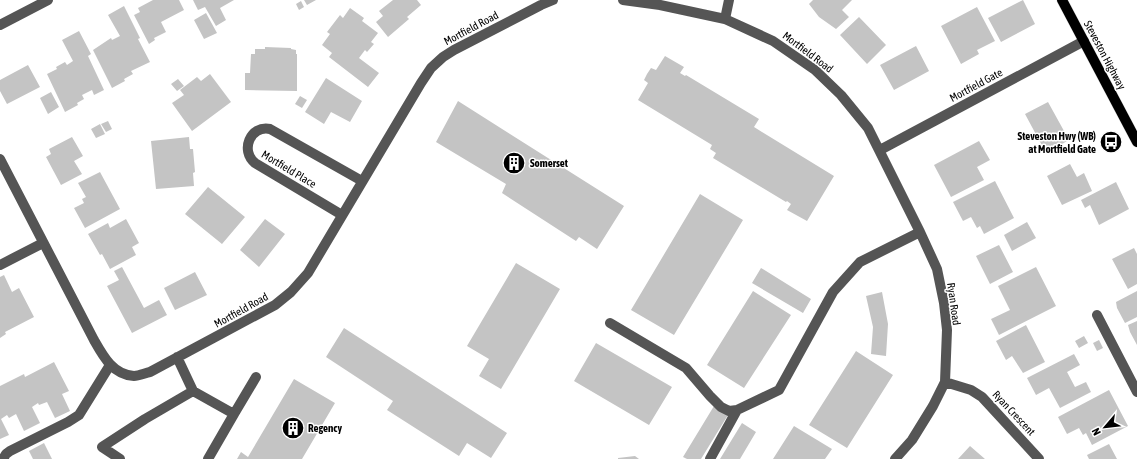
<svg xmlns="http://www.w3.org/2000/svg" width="1137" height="459" viewBox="0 0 1137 459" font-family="'Asap Condensed',sans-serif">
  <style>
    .building { fill: #c4c4c4 }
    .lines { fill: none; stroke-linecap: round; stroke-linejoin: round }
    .major-casing { stroke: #dbdbdb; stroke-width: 11 }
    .minor { stroke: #555; stroke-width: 10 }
    .major { stroke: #000; stroke-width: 10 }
    .labels { text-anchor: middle; stroke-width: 3; stroke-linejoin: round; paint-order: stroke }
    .street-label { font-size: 11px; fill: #000; stroke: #fff }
    .poi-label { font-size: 11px; font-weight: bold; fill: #000; stroke: #fff; text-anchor: start }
  </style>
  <rect width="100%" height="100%" fill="#fff"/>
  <path class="building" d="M153,0H179L184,10L161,22L166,32L154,38L155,40L149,44L134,15L140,12L138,8Z
    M193,0H234L220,8L226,20L216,26L205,7L198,10Z
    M304,0H316L307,5Z
    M393,0H417L421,5L407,17L409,19L388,37L376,22L383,16L379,11Z
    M813,0H852L842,10L849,17L836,29L819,17L809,4Z
    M1023,0L1035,24L1001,42L988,18Z
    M301,1L304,7L299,10L296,4Z
    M124,6L140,38L138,39L150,62L131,71L133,74L124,79L125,81L112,88L93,50L111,38L112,40L120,36L108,15Z
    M977,7L995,41L977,50L979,54L961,64L941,26Z
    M350,8L364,18L362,21L378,33L371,42L374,44L367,52L365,50L359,58L379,73L368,87L329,57L332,53L322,45L330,34L327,32L340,15L343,18Z
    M206,13L217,33L204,39L194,20Z
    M859,17L886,45L867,64L840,35Z
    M79,31L91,54L88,56L104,90L94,95L92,90L82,95L84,99L77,103L78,105L65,112L47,74L57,69L56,67L65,62L67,65L73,61L62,40Z
    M916,46L929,71L894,90L880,65Z
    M265,47L291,48V49L296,50V54H297V91L245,90V73H250L251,54H255V49H265Z
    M665,56L684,67L680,73L685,76L686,75L759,119L754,127L834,176L807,221L787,210L791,204L787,201L786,202L713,158L716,153L710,149L712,145L638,100L648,83L644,80L647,74L651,68L656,70Z
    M28,65L40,87L7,104L0,91V80Z
    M210,74L231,102L192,131L172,103L184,95L180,90L197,77L201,81Z
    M326,78L362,101L350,122L331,112L324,124L305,112Z
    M178,79L184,86L177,91L171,84Z
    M51,92L59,107L48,114L40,98Z
    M300,96L307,100L302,108L295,104Z
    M458,101L624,206L597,249L579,237L576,241L502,193L506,184L436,142Z
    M1048,102L1069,140L1046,153L1025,114Z
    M108,121L112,129L106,132L101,124Z
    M100,124L105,134L96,138L91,129Z
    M72,137L83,156L74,161L82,174L61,185L46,157L51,154L49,149Z
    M189,137L190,149H193L195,172L193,173L194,186L156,189L151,141Z
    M979,141L990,160L977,167L984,180L951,197L934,165Z
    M1070,164L1077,177L1084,173L1092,191L1062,205L1047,176Z
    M100,172L120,209L85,228L74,208L84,203L82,199L86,197L78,183Z
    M995,181L1014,218L984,234L980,226L977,228L971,217L963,221L953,202Z
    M1116,182L1129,209L1099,225L1090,205L1085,208L1081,200Z
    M208,187L245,217L222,244L185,214Z
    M700,194L743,220L674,335L631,310Z
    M126,219L139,243L132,247L136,255L110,269L102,254L100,255L88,234L108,223L110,228Z
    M265,219L285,234L259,267L240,250Z
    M1027,222L1036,238L1012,251L1004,235Z
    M999,245L1013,272L990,284L976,256Z
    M1134,248L1137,254V284L1128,289L1112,259Z
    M516,263L560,289L501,389L479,376L489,359L467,346Z
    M122,267L144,308L159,300L167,315L132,333L107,286L119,280L114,271Z
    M1036,267L1056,306L999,335L991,319L1010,310L998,286Z
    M761,268L811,299L803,313L752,283Z
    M195,272L207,295L175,310L164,288Z
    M4,275L12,292L19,288L34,317L5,332L6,334L0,338V277Z
    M753,291L791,315L744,388L707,365Z
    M1137,291V317L1125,323L1117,308L1116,302Z
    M882,292L888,324L886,356L871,354L873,327L866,296Z
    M1137,321V345L1130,332L1128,325Z
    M1026,325L1045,362L1023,373L1012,356L1006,360L996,341Z
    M344,328L507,433L491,458L467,443L459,456L387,410L393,401L326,357Z
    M1084,336L1088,343L1079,348L1075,341Z
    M1099,340L1103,348L1097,351L1093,343Z
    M596,343L672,387L649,425L574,381Z
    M856,351L893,375L847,448L809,425Z
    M1074,354L1080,365L1067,372L1075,387L1086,382L1091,392L1060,408L1049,388L1036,395L1027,378Z
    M54,362L69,391L62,394L70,411L55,418L47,402L39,405L38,403L32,407L40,423L24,431L16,414L9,418L7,415L1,419L9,435L0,439V386L24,374L25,377Z
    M294,379L335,403L302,459H237L241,452L248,457Z
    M1109,390L1128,426L1092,445L1086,433L1083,435L1079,428L1067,434L1058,417Z
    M714,406L728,415L701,459H687L683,457Z
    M742,423L756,432L740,459H720Z
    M794,426L832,449L825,459H773Z
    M44,443L52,459H33L29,451Z
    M1109,444L1117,459H1089L1087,455Z
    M970,446L985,459H958Z
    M635,456L639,459H618V458Z"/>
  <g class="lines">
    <g class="major-casing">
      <path id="major" d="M1062,0L1137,142"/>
    </g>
    <path class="minor" d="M623,0L660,5L725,19L773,41L815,70L841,95L868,128L920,232L937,269L944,303L947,330L945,382L933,406L912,440L895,459
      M725,19L729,0
      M0,25L48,0
      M880,150L1084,41
      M0,159L94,340C103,356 113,375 134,376C139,376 145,373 150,372L275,305L291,292L308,273L421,83L431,68L443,57L454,50L541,5L553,0
      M342,215L255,163C240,151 250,125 270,129L362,181
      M0,265L43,243
      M1097,315L1137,392
      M610,323L686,368L710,396L721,407L729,411L737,410
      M177,357L193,391L234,414L208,459
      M945,382L971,390L982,397L1039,459
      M234,414L256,377
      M3,459L6,454L10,451L68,422L79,415L110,365
      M120,459L102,447L145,419L193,391
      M710,459L737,410L779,390L833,292L860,262L920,232"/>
    <use href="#major" class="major"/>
  </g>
  <defs>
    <g id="bus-disc" transform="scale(1.15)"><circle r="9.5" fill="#000" stroke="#fff"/><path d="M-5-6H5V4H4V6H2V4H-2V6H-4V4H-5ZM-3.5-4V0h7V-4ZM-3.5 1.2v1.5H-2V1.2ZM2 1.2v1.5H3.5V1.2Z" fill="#fff"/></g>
    <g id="building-disc" transform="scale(1.15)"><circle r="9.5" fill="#000" stroke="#fff"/><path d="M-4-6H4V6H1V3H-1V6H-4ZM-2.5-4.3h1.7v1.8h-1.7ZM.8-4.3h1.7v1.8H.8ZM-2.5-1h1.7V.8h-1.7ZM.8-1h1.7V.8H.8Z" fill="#fff"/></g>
  </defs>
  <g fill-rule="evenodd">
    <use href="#bus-disc" x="1111" y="142"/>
    <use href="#building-disc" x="514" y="163"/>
    <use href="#building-disc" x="293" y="428"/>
  </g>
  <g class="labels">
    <g class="street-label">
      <text transform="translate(471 28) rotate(-28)" y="4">Mortfield Road</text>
      <text transform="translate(808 52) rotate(37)" y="4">Mortfield Road</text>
      <text transform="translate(1105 55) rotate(62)" y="4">Steveston Highway</text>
      <text transform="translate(976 85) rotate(-28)" y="4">Mortfield Gate</text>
      <text transform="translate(289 169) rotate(31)" y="4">Mortfield Place</text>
      <text transform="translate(954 304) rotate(82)" y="4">Ryan Road</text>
      <text transform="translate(241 310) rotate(-29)" y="4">Mortfield Road</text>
      <text transform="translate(1014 413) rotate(47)" y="4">Ryan Crescent</text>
    </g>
    <g class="poi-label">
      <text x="1096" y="140" text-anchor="end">Steveston Hwy (WB)<tspan x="1096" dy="13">at Mortfield Gate</tspan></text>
      <text x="530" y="167">Somerset</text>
      <text x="308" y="432">Regency</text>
    </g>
  </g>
  <g transform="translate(1105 427) rotate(242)" stroke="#ffffff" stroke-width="3" paint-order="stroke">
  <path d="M0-3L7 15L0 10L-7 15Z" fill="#000000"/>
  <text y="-6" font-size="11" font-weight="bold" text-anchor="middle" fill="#000000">N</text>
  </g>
</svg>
